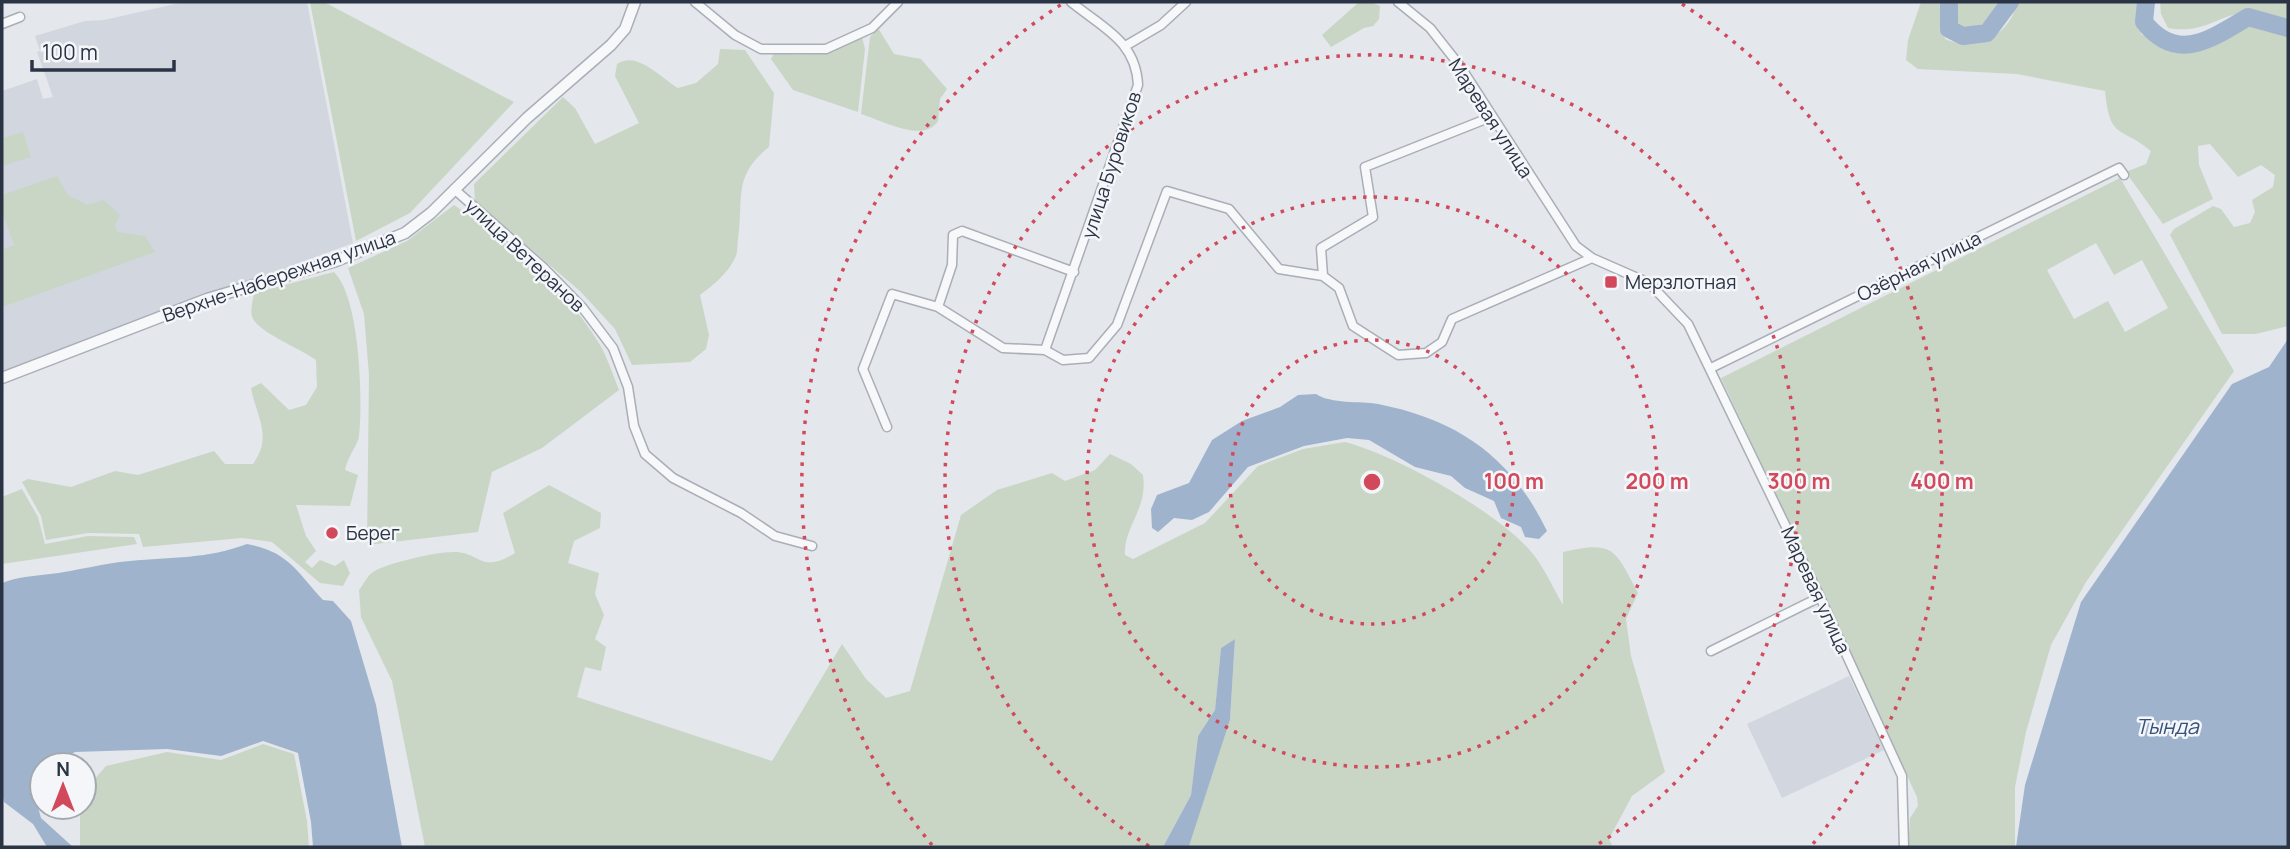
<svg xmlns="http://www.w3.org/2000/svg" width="2290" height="849" viewBox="0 0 2290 849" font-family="Manrope,sans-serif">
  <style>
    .built { fill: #d2d6de }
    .green { fill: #c9d6c5; fill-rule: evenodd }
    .water { fill: #9fb4cc }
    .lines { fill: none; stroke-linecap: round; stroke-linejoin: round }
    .river { stroke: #9fb4cc; stroke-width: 18 }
    .minor-casing { stroke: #a9aeb7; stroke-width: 11 }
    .tertiary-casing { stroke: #a9aeb7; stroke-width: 13 }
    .minor { stroke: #f7f8fa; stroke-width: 8 }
    .tertiary { stroke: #f7f8fa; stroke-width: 10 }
    .ring { fill: none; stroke: #d1495b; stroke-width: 3.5; stroke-dasharray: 3.5 7 }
    .poi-dot { fill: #d1495b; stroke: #f4f6f9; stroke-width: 2.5 }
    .labels { text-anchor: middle; stroke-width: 5; stroke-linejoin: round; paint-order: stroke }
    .street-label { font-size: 19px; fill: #2b3445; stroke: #f4f6f9 }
    .poi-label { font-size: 19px; fill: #2b3445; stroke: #f4f6f9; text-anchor: start }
    .water-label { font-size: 21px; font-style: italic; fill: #34527a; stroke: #f4f6f9 }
    .centre { fill: #d1495b; stroke: #f4f6f9; stroke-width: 3.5 }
    .ring-label { font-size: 21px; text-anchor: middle; font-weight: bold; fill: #d1495b; stroke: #f4f6f9; stroke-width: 5; stroke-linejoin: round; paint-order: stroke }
  </style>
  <rect width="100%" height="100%" fill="#e4e7ec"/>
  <path class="built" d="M184,2H307L353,243L2,374V91L37,79L43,99L53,97L37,52L40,51L35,36L85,21L104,20Z
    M1849,676L1884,750L1782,798L1747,724Z"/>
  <path class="green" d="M310,2H324L514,102L410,213L356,241Z
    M1359,2H1371L1380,6L1379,19L1373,26L1364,28L1331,47L1322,35Z
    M1921,2H1945L1942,27L1945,39C1976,52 2011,35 2017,2H2142L2141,34L2174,50L2187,52L2233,29L2255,25L2288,32V326L2256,334H2222L2170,235L2174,229L2213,206L2221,209L2234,227L2250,223L2255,212L2252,200L2273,187L2275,175L2261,165L2238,177L2210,144L2198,146L2199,165L2213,199L2163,224L2130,178L2128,171L2146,164L2151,151C2120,125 2110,141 2105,91L2017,74L1918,69L1906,60L1908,40Z
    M1953,2H2002C1994,21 1979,30 1958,26Z
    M2160,2H2288V22C2276,18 2257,10 2244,12C2214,18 2202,34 2168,28L2161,14Z
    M878,28L894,54L921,59L947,89L940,99L938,121C924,144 881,120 861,114L870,37Z
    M862,37L865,49L858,112L793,90L771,59L774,53C805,57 836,53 862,37Z
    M720,49L745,50L774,93L769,147C732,176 744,198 738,239C737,246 738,254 734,260C726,275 713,285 700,295L709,335L706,349L690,362L632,365L615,329L581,292L475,201L474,184L563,97L575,108L595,144L639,123L615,76L617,64C637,50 661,78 678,88L696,83L718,64Z
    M23,132L31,157L2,166V138Z
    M57,176L68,195L87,205L104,200L120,215L115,225L117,232L145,236L155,252L2,307V250L14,245L2,212V195Z
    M2120,178L2234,371L2086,582L2051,645L2026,732L2015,787V847H1908L1910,818L1918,806L1917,797L1721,378ZM2096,243L2114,275L2142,260L2168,308L2125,332L2108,301L2074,319L2047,270Z
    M454,205C509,244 565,286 600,345C608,359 613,375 619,390L542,448L492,472L478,532L367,545L369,375L364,314L348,268L407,241Z
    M334,272C360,297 363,400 359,436C358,445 348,455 345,470L358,475L350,506L296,505L306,536L316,551L305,562L312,568L320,560L335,566L344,560L350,573L343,586L320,583L272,542L242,538L143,547L139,534L88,533L46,540L41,516L22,482L28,479L71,487L115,471L138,475L214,451L225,464H253C273,436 257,419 251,388L261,383L289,410L306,405L317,387L316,360C302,349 255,331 252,316C250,310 253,300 254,293Z
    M1345,442C1396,455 1500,513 1533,554C1545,569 1553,588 1563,605V552C1614,540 1615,549 1638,593L1626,619L1631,656L1665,772L1632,796L1609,839L1613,847H1188L1230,720L1235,639L1221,648L1215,710L1198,736L1191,795L1163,847H425L392,681L361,617L359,590C363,585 367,576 373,572C387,563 436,552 453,552C480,551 480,575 515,553L503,513L549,485L601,513L600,528L574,541L568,563L599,573L595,594L604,615L595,639L606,647L601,671L585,667L577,697L772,761L842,644L866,679L886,698L910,691L961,515L997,490L1052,473L1065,481L1095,470L1110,454L1131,464L1143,475C1148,510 1123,527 1125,555L1133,559L1205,523L1258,466L1303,449Z
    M22,489L38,517L45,544L88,536L134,537L137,544L2,564V497Z
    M263,744L294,754L307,821L309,847H80V807H84V791L106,766L167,752L221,760Z"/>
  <path class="water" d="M2288,339V847H2016L2025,785L2081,602L2232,384L2269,367Z
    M1316,394C1331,404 1360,401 1378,404C1459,420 1511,457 1547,531L1539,539L1525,537L1521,527L1501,518L1494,501L1465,488L1451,476L1415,467L1369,440L1347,438L1304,446L1248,467L1209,512L1192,520L1174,518L1158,532L1152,528L1151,509L1157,495L1189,483L1212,440L1242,421L1280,407L1298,395Z
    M247,544C289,552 296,571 323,600L333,601L351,621L376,705L402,847H313L311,822L298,753L263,741L221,756L167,749L75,752L53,765H42L37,804L41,818L73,847H47L33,824L4,802L2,793V583C18,577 32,576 50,574C77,571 103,563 130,561C171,557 208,559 247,544Z
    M1235,639L1230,720L1189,846L1163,847L1191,795L1198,736L1215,710L1221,648Z"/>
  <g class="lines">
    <path class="river" d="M1949,2V29L1963,36L1987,33L2010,2
      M2146,2L2144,22C2177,64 2211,39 2248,17L2288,28"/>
    <g class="minor-casing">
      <path id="minor" d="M695,2L735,35L761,49H826L872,28L898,2
        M1398,2L1430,28L1460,66L1576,246L1592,258L1649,283L1688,324L1820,597L1902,776L1904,847
        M2,24L20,17
        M1127,45L1161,25L1186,2
        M454,189L544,268L582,307L613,348L628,387L634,426L645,454L673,478L741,513L775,536L812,546
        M1323,276L1339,288L1353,326L1398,355L1426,353L1442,342L1452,319L1592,258
        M938,307L952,265L953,235L962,231L1074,272
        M1045,350L1063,360L1089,358L1117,325L1167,191L1229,209L1279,269L1323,276L1321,248L1373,217L1365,167L1491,117
        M1711,368L2119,168L2124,175
        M887,427L863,369L892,294L938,307L1003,348L1045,350L1138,85C1136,41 1103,28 1071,2
        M1711,651L1820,597"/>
    </g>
    <g class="tertiary-casing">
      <path id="tertiary" d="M2,378L207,299L336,261L405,233L431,213L527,118L611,45L625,29L635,2"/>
    </g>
    <use href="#minor" class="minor"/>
    <use href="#tertiary" class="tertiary"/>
  </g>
  <g class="ring">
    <circle cx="1372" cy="482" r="142"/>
    <circle cx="1372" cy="482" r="285"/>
    <path d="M1149 846A427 427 0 1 1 1595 846"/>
    <path d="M932 845A570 570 0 0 1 1062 4M1682 4A570 570 0 0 1 1812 845"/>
  </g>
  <g class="poi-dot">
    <rect x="1604" y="275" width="14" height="14" rx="3.5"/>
    <circle cx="332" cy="533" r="7"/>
  </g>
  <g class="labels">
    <g class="street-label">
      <text transform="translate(1491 118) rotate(57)" y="7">Маревая улица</text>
      <text transform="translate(1111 165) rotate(-72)" y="7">улица Буровиков</text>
      <text transform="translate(525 255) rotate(43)" y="7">улица Ветеранов</text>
      <text transform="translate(1919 266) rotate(-26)" y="7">Озёрная улица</text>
      <text transform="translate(279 276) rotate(-19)" y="7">Верхне-Набережная улица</text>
      <text transform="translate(1816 590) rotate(65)" y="7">Маревая улица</text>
    </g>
    <g class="poi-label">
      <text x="1625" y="289">Мерзлотная</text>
      <text x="346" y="540">Берег</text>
    </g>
    <g class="water-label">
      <text x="2167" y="734">Тында</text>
    </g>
  </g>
  <circle cx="1372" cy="482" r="10" class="centre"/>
  <g class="ring-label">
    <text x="1514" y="489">100 m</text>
    <text x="1657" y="489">200 m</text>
    <text x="1799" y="489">300 m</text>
    <text x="1942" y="489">400 m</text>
  </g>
  <rect width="2290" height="849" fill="none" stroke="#2b3445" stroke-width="7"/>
  <g transform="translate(63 786)"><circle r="33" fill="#f4f6f9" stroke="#a4a8b1" stroke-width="2"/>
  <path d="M0-5L12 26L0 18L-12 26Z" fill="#d1495b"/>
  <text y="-10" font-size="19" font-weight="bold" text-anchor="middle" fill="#2b3445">N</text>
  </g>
  <path d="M32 60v10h142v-10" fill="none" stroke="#2b3445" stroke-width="3.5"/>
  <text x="42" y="60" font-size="21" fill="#2b3445" stroke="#f4f6f9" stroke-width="5" paint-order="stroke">100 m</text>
</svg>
